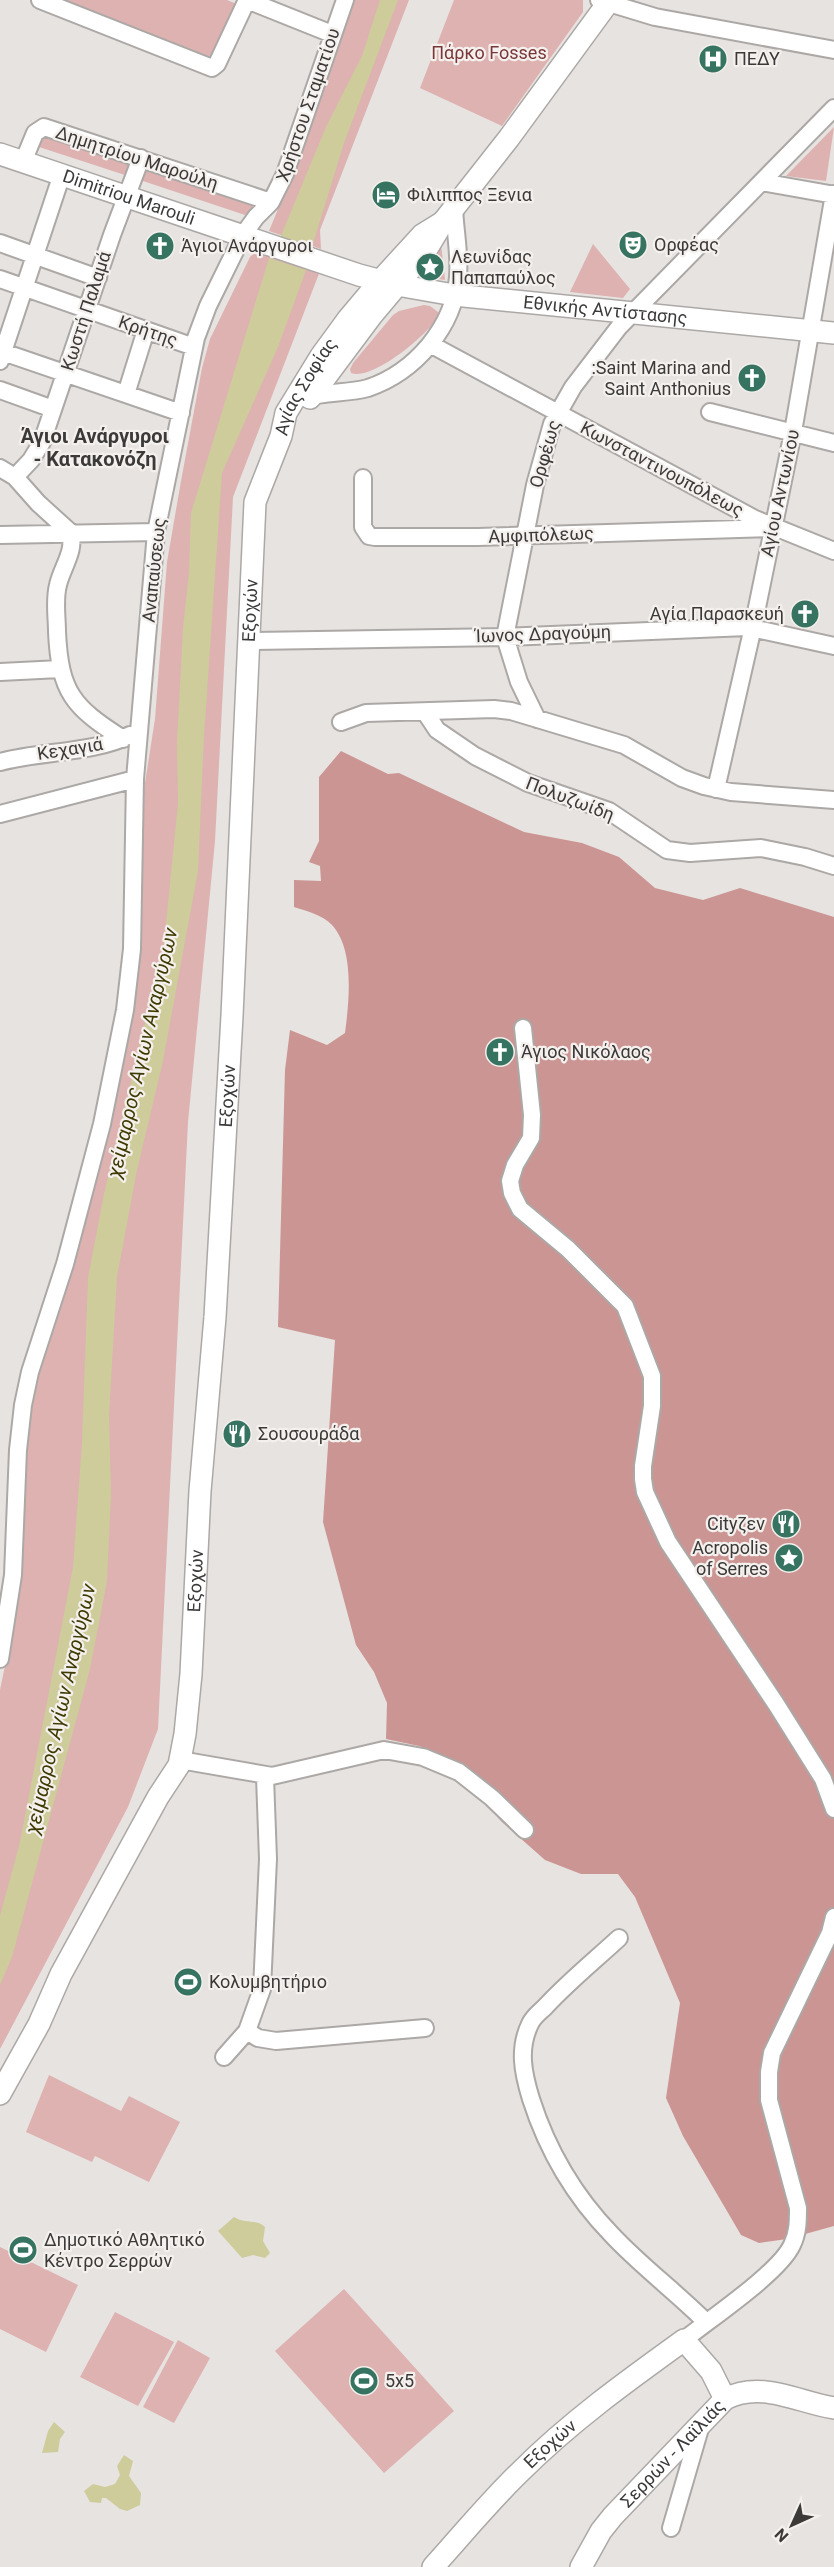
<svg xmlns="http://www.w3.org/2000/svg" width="834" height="2567" viewBox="0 0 834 2567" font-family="Roboto,sans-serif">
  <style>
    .green { fill: #ddb2b1 }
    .forest { fill: #cb9594 }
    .water { fill: #cecc9b }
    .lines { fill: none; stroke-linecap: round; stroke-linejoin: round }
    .minor-casing { stroke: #aca8a6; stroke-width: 20 }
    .major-casing { stroke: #aca8a6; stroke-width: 24 }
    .minor { stroke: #fff; stroke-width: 16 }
    .major { stroke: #fff; stroke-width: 21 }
    .labels { text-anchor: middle; stroke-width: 4.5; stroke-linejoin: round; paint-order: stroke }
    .park-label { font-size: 18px; fill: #7a3739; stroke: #f4f0ed }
    .poi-label { font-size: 18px; fill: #3b3a39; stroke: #f4f0ed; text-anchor: start }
    .street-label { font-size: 18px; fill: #3b3a39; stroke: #f4f0ed }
    .neighbourhood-label { font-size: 20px; font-weight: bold; fill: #3b3a39; stroke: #f4f0ed }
    .water-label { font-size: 20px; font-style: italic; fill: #3f3b00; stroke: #f4f0ed }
  </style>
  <rect width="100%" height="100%" fill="#e7e3e0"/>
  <path class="green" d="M51,0H227L239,5L212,64Z
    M355,0H409L320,230L321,249L269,231L295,168Z
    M454,0H583V12L502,126L420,88Z
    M834,127L826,181L786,176Z
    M43,134L131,162L128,176L36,146Z
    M148,168L252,201L256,206L245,215L140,180Z
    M441,244L445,280L420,276L419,272Z
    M593,244L630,289L623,298L570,292Z
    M258,250L320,271L233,497L215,841L188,1122L158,1729L128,1807L0,2049V1690L12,1632L21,1490L30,1395L112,1104L142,802L155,719L167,562L181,481L202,368L210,339L250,257Z
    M424,305L430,306L438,312V317C427,335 373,381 351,373L350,369L353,363L393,315L399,311Z
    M49,2075L121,2111L129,2096L180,2122L149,2182L95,2156L92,2162L26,2132Z
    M0,2247L78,2285L46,2352L0,2329Z
    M344,2289L454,2411L384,2473L275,2351Z
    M115,2312L174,2342L138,2406L80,2377Z
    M178,2340L210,2358L174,2423L143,2407Z"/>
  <path class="forest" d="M341,751L388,774L399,773L524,832L582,843L619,857L655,888L703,900L740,888L834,917V2226L787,2239L759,2243L741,2235L683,2136L666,2098L680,2003L635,1897L618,1874H581L545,1860L502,1822L447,1758L419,1746L386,1739L387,1703L374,1672L356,1645L323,1522L335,1340L278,1327L285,1070L290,1030L327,1045L345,1033C349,1002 355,950 332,925C323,915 306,911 294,907V880L321,881L320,866L309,862L319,841V777Z"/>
  <path class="water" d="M380,0H398L344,143L311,250L280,238L326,127L362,56Z
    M269,258L306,270L278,347L222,473L204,736L198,871L163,1061L137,1170L117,1277L109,1415L111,1493L107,1581L90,1669L12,1957L0,1985V1916L20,1842L73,1567L82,1442L88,1278L104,1194L164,944L178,803L177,742L183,628L189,572L191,513Z
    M234,2217C245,2224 257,2219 265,2227L263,2241L270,2253L265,2258L253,2255L242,2258L218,2231Z
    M54,2422L65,2432L60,2439L58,2452L42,2453L48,2431Z
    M124,2455L133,2461L129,2476L141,2493L140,2505L127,2511L120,2509L106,2498H102L101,2503L90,2502L84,2491L93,2484L105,2487L115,2484L120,2475L117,2466Z"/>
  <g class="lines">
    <g class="minor-casing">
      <path id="minor" d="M40,0L212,68L217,64L247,0L332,34
        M599,0L655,17L834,50
        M23,162L35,133L44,127L271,202
        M762,182L834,195
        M0,243L98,278
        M0,279L194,347
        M430,344L755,519L834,551
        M0,351L181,413
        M0,361L62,174
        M0,390L53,409
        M126,394L146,330
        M305,398C324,391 347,394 368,388C415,372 454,327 458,277C460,254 455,231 454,208
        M710,412L834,443
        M0,468L15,477L38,503L70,532C76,551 62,567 58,585C54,600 57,617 57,632C60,693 73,707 123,739
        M15,477L31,460L42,442L112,235L141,158
        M363,478V527L369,536L375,537H478L773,528
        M0,535L156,532
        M249,641L505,637L747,627L834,646
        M0,672L60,669
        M425,712L437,730L475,756L528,783L609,811L667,850L690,853L761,848L805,857L834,866
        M537,719L519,682L505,637L535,485L552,424L573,387L619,327L834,108
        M341,722L366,713L494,709L511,711L624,745L682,778L704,786L731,792L834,800
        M0,762C40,751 95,753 130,735
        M716,789L753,627L793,432L834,194
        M0,814L135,779
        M523,1028L532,1115L531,1138L515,1165L510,1181L512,1193L520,1209L568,1249L625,1306L652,1376V1406L643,1466V1479L645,1492L668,1542L776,1704L823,1779L834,1809
        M0,1659L13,1575L18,1450L23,1405L30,1372L65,1264L102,1124L125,1010L132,949L135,779L156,532L196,338L208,306L243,235L256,217L271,202L285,174L345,0
        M180,1760L272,1776L384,1750L423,1757L459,1772L492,1798L525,1830
        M619,1938C594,1961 568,1982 545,2007C540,2012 533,2017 530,2024C518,2049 523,2073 531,2099C547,2149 575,2197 612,2235C641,2266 676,2292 706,2322
        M247,2031L258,2038L276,2041L425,2028
        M224,2057L247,2031L262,1989L268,1859L265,1777
        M684,2340C711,2318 779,2273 792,2245C798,2233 798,2221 798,2208L769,2100V2072L772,2053L830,1933L834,1917
        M671,2528L701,2425"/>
    </g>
    <g class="major-casing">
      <g id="major">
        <path id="s1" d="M0,154L359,275L397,285L454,295L834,333"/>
        <path d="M310,398L372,315L425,252L443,222L509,138L610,0"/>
        <path id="s2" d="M0,2094L39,2024L61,1974L158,1797L179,1765L185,1734L191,1674L200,1491L215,1317L232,1016L255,502L281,436L286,413L321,356L348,319L380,281L422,235L443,222"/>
        <path id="s3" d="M433,2567C462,2535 489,2502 520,2472C570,2422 627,2381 684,2340L711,2371L725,2399"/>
        <path id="s4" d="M581,2567L601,2531L613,2516L725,2399C761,2380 797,2402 834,2408"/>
      </g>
    </g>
    <use href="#minor" class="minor"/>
    <use href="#major" class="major"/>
  </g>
  <defs>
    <g id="hospital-disc" transform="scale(1.5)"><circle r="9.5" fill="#367461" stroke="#f4f0ed"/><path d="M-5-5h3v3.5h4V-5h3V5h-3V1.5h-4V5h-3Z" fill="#fff"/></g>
    <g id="hotel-disc" transform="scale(1.5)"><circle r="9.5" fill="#367461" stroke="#f4f0ed"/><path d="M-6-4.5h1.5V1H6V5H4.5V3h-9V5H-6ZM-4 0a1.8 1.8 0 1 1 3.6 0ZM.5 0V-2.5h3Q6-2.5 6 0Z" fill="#fff"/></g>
    <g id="theatre-disc" transform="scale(1.5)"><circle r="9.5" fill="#367461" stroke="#f4f0ed"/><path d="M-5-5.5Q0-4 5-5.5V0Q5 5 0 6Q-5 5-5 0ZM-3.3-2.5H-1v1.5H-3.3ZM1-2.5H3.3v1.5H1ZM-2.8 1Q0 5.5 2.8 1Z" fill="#fff"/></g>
    <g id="church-disc" transform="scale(1.5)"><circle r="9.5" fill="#367461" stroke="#f4f0ed"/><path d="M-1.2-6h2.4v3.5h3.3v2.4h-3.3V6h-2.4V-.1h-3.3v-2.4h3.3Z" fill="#fff"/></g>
    <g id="sight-disc" transform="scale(1.5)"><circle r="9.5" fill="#367461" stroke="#f4f0ed"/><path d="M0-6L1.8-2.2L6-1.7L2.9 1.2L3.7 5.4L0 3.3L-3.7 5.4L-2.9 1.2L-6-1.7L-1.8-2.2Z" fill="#fff"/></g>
    <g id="restaurant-disc" transform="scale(1.5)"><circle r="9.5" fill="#367461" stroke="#f4f0ed"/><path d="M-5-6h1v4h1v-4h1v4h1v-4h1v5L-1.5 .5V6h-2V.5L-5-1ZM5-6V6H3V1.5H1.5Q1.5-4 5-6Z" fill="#fff"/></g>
    <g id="stadium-disc" transform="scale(1.5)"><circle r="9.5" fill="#367461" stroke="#f4f0ed"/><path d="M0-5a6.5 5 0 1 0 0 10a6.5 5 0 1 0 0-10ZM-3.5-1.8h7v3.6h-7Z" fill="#fff"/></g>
  </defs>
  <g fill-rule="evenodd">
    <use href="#hospital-disc" x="713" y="59"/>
    <use href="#hotel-disc" x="386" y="195"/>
    <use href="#theatre-disc" x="633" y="245"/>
    <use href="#church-disc" x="160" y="246"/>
    <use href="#sight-disc" x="430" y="267"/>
    <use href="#church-disc" x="752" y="378"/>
    <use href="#church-disc" x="805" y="614"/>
    <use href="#church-disc" x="500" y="1052"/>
    <use href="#restaurant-disc" x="237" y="1434"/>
    <use href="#restaurant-disc" x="786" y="1524"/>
    <use href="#sight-disc" x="789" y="1558"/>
    <use href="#stadium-disc" x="188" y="1982"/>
    <use href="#stadium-disc" x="23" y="2250"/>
    <use href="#stadium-disc" x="364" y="2381"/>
  </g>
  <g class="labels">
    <g class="park-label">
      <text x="489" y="59">Πάρκο Fosses</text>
    </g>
    <g class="poi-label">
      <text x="734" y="65">ΠΕΔΥ</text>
      <text x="407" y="201">Φιλιππος Ξενια</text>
      <text x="654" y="251">Ορφέας</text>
      <text x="181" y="252">Άγιοι Ανάργυροι</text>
      <text x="451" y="263">Λεωνίδας<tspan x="451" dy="21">Παπαπαύλος</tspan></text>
      <text x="731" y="374" text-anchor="end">:Saint Marina and<tspan x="731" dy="21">Saint Anthonius</tspan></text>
      <text x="784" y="620" text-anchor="end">Αγία Παρασκευή</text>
      <text x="521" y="1058">Άγιος Νικόλαος</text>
      <text x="258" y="1440">Σουσουράδα</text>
      <text x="765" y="1530" text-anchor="end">Cityζεν</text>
      <text x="768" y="1554" text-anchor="end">Acropolis<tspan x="768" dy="21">of Serres</tspan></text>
      <text x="209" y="1988">Κολυμβητήριο</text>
      <text x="44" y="2246">Δημοτικό Αθλητικό<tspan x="44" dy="21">Κέντρο Σερρών</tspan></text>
      <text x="385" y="2387">5x5</text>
    </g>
    <g class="street-label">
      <text transform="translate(308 105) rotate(-71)" y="6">Χρήστου Σταματίου</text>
      <text transform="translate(137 158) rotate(18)" y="6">Δημητρίου Μαρούλη</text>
      <text dy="6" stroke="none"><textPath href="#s1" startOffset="136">Dimitriou Marouli</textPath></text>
      <text transform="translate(86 311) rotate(-72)" y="6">Κωστή Παλαμά</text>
      <text dy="6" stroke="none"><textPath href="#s1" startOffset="628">Εθνικής Αντίστασης</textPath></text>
      <text transform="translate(148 331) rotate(19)" y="6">Κρήτης</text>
      <text dy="6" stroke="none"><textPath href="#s2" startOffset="1767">Αγίας Σοφίας</textPath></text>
      <text transform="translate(545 454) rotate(-74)" y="6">Ορφέως</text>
      <text transform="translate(662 469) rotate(28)" y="6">Κωνσταντινουπόλεως</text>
      <text transform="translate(780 493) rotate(-78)" y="6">Αγίου Αντωνίου</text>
      <text transform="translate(541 535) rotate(-2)" y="6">Αμφιπόλεως</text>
      <text transform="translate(154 570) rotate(-84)" y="6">Αναπαύσεως</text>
      <text dy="6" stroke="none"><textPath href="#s2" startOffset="1532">Εξοχών</textPath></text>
      <text transform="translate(543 634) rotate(-2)" y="6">Ίωνος Δραγούμη</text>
      <text transform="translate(70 749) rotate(-9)" y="6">Κεχαγιά</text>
      <text transform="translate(570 799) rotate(21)" y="6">Πολυζωίδη</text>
      <text dy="6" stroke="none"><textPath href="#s2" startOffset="1046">Εξοχών</textPath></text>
      <text dy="6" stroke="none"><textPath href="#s2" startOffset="560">Εξοχών</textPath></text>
      <text dy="6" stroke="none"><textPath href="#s3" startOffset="170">Εξοχών</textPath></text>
      <text dy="6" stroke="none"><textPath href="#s4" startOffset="147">Σερρών - Λαϊλιάς</textPath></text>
    </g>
    <g class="neighbourhood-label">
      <text x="95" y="443">Άγιοι Ανάργυροι<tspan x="95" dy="23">- Κατακονόζη</tspan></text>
    </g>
    <g class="water-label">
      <text transform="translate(142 1053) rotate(-77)" y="7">χείμαρρος Αγίων Αναργύρων</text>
      <text transform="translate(60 1709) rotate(-77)" y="7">χείμαρρος Αγίων Αναργύρων</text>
    </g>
  </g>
  <g transform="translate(792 2525) rotate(225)" stroke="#f4f0ed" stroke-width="4.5" paint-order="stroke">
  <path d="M0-4.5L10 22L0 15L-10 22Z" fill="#3b3a39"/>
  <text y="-9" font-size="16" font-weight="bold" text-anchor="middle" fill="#3b3a39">N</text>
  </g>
</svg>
